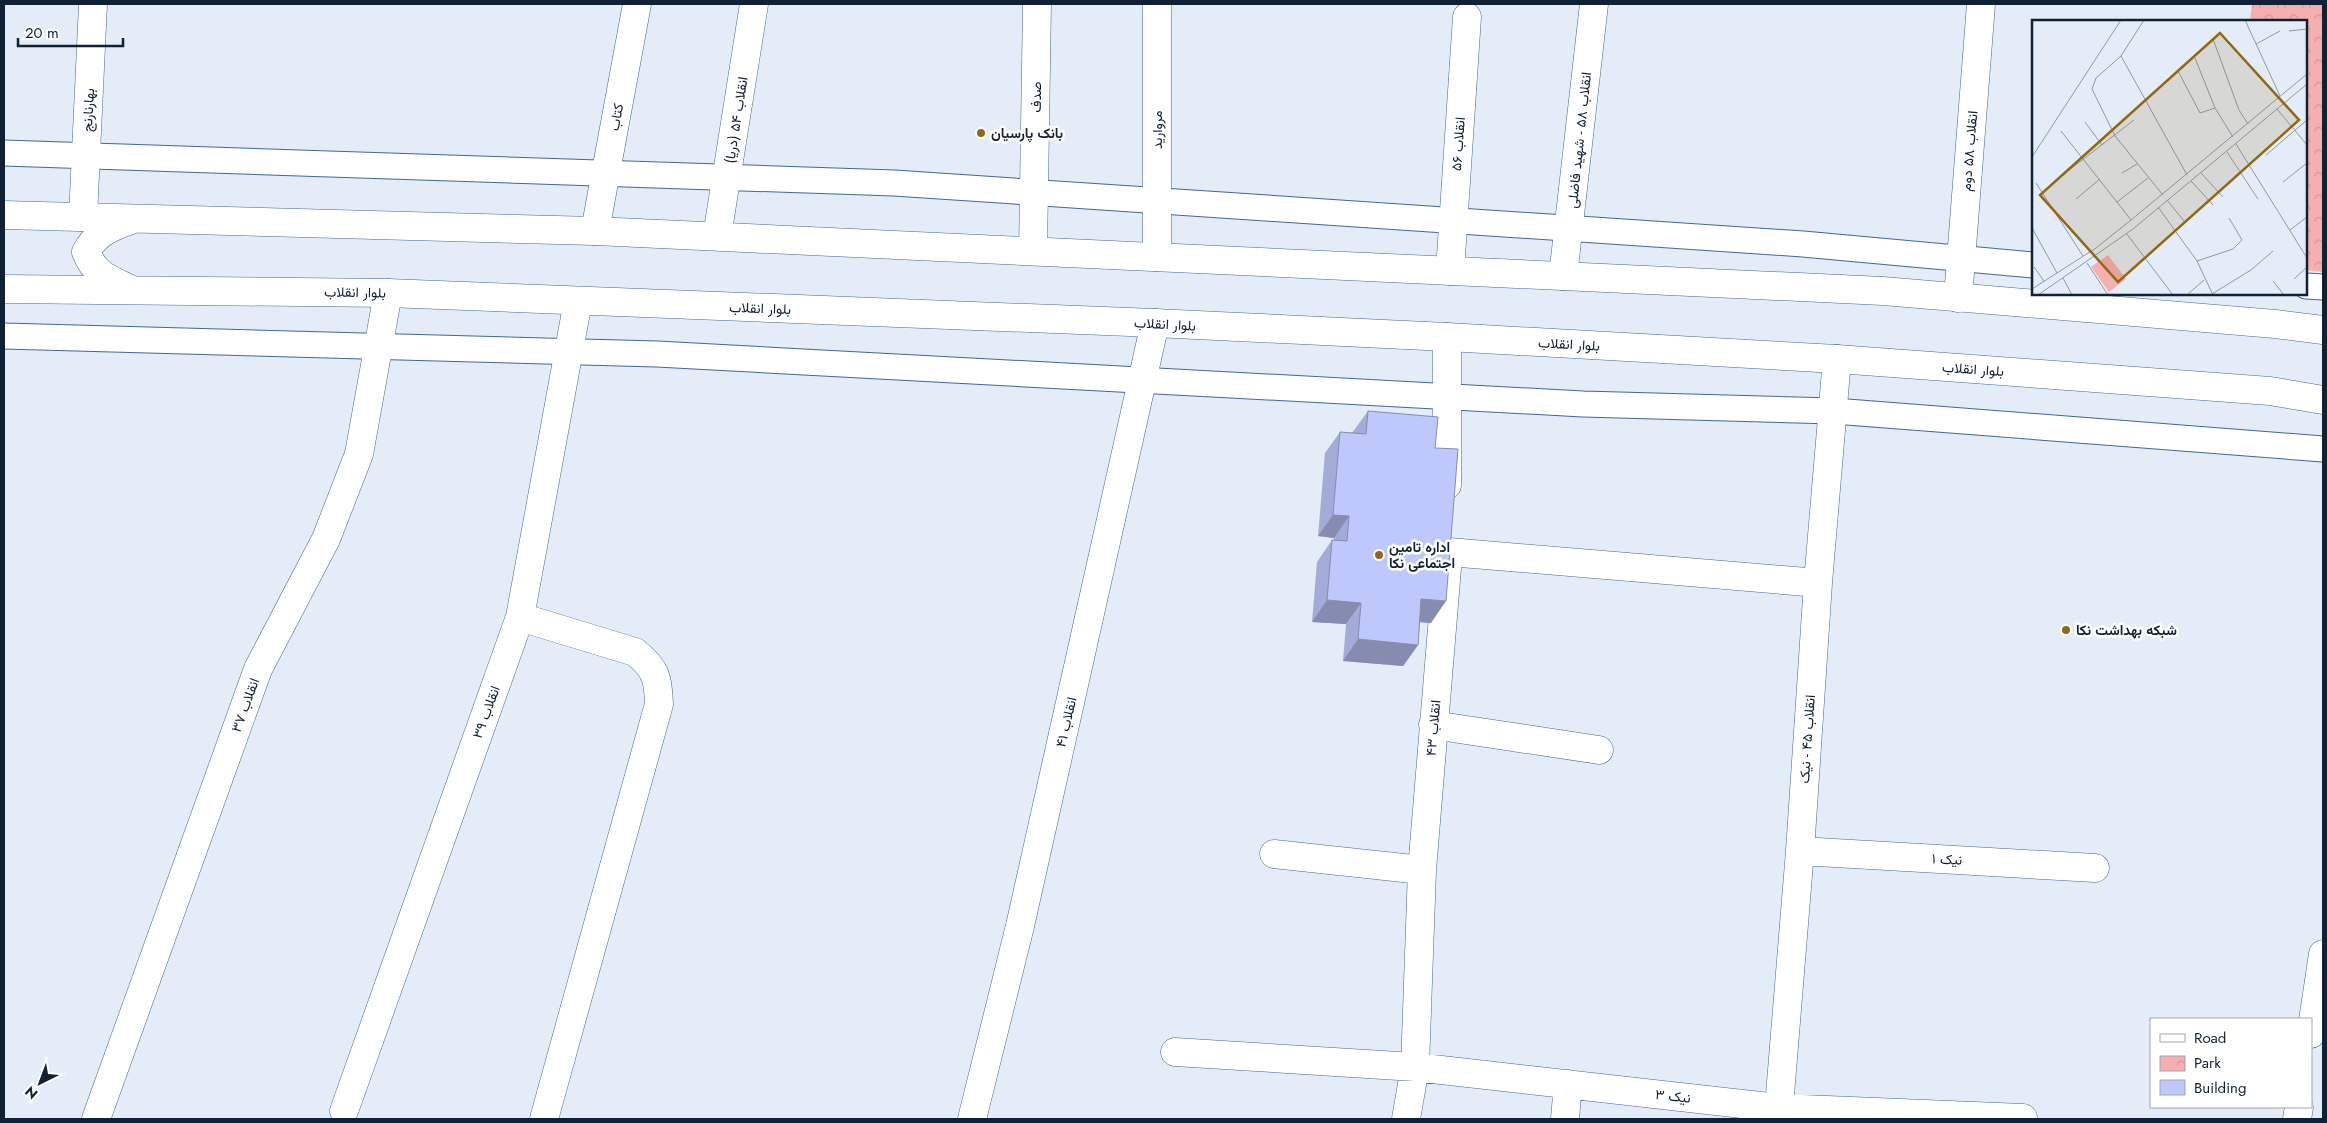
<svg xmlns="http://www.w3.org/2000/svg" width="2327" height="1123" viewBox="0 0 2327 1123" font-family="Jost,Vazirmatn,sans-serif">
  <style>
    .park { fill: url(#park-crowns) }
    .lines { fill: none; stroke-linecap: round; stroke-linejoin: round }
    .pedestrian-casing { stroke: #416799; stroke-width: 27 }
    .minor-casing { stroke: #416799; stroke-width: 29 }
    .primary-casing { stroke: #416799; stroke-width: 29 }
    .pedestrian { stroke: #fff; stroke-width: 25 }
    .minor { stroke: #fff; stroke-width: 28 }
    .primary { stroke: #fff; stroke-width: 28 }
    .wall { fill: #a3acd8 }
    .shaded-wall { fill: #858cb0 }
    .building { fill: #bec8fb; stroke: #858cb0 }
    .poi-dot { fill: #936612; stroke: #fff; stroke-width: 2 }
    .labels { text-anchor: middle; stroke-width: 5; stroke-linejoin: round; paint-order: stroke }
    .street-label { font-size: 14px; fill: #102035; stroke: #fff }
    .poi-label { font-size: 14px; font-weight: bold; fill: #102035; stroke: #fff; text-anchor: start }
    .inset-road { fill: none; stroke: #8f9aa9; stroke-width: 1 }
    .view { fill: #936612; fill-opacity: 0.15; stroke: #936612; stroke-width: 2.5 }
    .inset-edge { fill: none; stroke: #102035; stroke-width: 2.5 }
  </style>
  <defs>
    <pattern id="park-crowns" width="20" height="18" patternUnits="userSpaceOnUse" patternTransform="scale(1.25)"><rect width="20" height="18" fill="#f6aeb1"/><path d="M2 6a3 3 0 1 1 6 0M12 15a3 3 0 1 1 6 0" fill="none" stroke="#d29599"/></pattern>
  </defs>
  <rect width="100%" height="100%" fill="#e3ecf7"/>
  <path class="park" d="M2252,4H2323V272L2306,270V21H2250Z"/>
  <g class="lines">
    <g class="pedestrian-casing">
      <path id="pedestrian" d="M4,153L894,183L1803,244L2033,265
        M2306,286L2323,287
        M4,336L657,354L1583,404L1834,411L2323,449"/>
    </g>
    <g class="minor-casing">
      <path id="minor" d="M1157,4V257
        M83,217L93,4
        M595,231L637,4
        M717,236L754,4
        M1033,251L1037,4
        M1450,271L1467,17
        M1563,276L1594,4
        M1958,298L1981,4
        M1447,337V485
        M1449,552L1818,583
        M520,617L635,652C656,669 658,677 659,704L544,1119
        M1433,725L1599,750
        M1800,851L2095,868
        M1274,854L1422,870
        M2311,1034L2323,954
        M1175,1052L1415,1067L1778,1108L2023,1118
        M344,1111L520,617L578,301
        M96,1119L258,669L326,539L359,454L388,293
        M972,1119L1020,926L1155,323
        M1406,1119L1415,1067L1422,870L1447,568
        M1565,1119L1568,1084
        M1778,1119L1800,851L1818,583L1837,359
        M2297,1119L2299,1107"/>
    </g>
    <g class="primary-casing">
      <path id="primary" d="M4,215L595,231L1883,291L2275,324L2323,330
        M4,289L388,293L1155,323L1447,337L1837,359L2270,391L2323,400
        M130,289C109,279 95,275 86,252C96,233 111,227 131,220"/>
    </g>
    <use href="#pedestrian" class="pedestrian"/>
    <use href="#minor" class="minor"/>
    <use href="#primary" class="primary"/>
  </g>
  <path class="wall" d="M1368,411L1435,448L1431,623L1420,622L1418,645L1403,666L1343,661L1346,624L1312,622L1317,562L1332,540H1334V538L1318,536L1325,453L1340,432L1352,433Z"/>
  <path class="shaded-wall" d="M1333,515L1349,516L1334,538L1318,536Z
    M1421,599L1446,601L1431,623L1406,621Z
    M1327,600L1361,603L1346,624L1312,622Z
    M1358,639L1418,645L1403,666L1343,661Z"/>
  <path class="building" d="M1368,411L1438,417L1435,448L1458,449L1446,601L1421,599L1418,645L1358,639L1361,603L1327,600L1332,540L1347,541L1349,516L1333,515L1340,432L1366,434Z"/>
  <g class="poi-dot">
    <circle cx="981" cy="133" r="5"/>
    <circle cx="1379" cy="555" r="5"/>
    <circle cx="2066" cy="630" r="5"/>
  </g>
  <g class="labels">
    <g class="street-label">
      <text transform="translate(1036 97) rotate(-89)" y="5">صدف</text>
      <text transform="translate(88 110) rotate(-87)" y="5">بهارنارنج</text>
      <text transform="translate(616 117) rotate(-80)" y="5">کتاب</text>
      <text transform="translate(736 120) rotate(-81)" y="5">انقلاب ۵۴ (دریا)</text>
      <text transform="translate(1157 130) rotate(-90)" y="5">مروارید</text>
      <text transform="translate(1579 140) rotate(-84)" y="5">انقلاب ۵۸ - شهید فاضلی</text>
      <text transform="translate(1458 144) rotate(-86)" y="5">انقلاب ۵۶</text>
      <text transform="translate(1969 151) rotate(-85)" y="5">انقلاب ۵۸ دوم</text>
      <text transform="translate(355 292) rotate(1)" y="5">بلوار انقلاب</text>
      <text transform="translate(760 308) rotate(2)" y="5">بلوار انقلاب</text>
      <text transform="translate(1165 324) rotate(3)" y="5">بلوار انقلاب</text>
      <text transform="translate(1569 344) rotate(3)" y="5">بلوار انقلاب</text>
      <text transform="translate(1973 369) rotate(4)" y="5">بلوار انقلاب</text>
      <text transform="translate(245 705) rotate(-70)" y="5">انقلاب ۳۷</text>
      <text transform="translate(486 712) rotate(-70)" y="5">انقلاب ۳۹</text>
      <text transform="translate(1066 722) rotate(-77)" y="5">انقلاب ۴۱</text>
      <text transform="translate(1433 728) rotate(-85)" y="5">انقلاب ۴۳</text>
      <text transform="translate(1807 739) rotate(-86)" y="5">انقلاب ۴۵ - نیک</text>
      <text transform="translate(1947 859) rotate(3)" y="5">نیک ۱</text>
      <text transform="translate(1673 1096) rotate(6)" y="5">نیک ۳</text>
    </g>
    <g class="poi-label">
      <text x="991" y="138">بانک پارسیان</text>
      <text x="1389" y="552">اداره تامین<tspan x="1389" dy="16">اجتماعی نکا</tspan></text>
      <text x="2076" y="635">شبکه بهداشت نکا</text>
    </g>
  </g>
  <g transform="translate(2032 20)">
    <rect width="275" height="275" fill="#e3ecf7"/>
    <path d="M76,235L94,259L77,272L59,247Z" fill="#f6aeb1"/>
    <path class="inset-road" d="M112,0L89,36L64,58L60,69L83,116L131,175M213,0L248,76M257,11L275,9M181,19L207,90L216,104M224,24L248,11M89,36L155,155M163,38L183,88L201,117M146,51L168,93L183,88M245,89L275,125M53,102L70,125M29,111L99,200M204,124L275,238M195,132L226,179M234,135L275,100M0,137L89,0M90,153L105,144M169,153L191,177M32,154L102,100M159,161L181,185M251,162L275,143M4,163L51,236M44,179L68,159M135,180L152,201M85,182L116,158M126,187L165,241L181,275M0,208L25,253M258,210L275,197M94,213L141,275M165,241L201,229L210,220L197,198M55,243L76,275M2,247L12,261M31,258L40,275M262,259L275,247M241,261L252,275M0,269L64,228L99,200L275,54M180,274L219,250L241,231M6,275L101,209L275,64M155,275L172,260"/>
    <path class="view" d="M188,13L267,100L86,262L8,175Z"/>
    <rect width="275" height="275" class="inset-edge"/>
  </g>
  <rect width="2327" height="1123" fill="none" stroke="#102035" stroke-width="10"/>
  <rect x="2150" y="1018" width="162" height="90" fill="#ffffff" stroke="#9fa6ae"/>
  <rect x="2160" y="1034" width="25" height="8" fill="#ffffff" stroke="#9fa6ae"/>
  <text x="2194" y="1043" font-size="15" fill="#102035">Road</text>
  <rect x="2160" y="1056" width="25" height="15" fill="url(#park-crowns)" stroke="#9fa6ae"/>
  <text x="2194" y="1068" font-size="15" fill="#102035">Park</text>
  <rect x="2160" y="1080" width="25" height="15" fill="#bec8fb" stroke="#9fa6ae"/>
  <text x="2194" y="1093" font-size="15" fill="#102035">Building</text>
  <g transform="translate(40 1083) rotate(222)" stroke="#ffffff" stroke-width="4" paint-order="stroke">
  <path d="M0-4L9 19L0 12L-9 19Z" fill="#102035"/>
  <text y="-8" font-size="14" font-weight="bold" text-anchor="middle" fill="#102035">N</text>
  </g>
  <path d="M18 38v8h105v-8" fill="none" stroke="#102035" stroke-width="2.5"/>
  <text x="25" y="38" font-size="15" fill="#102035" stroke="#ffffff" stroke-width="4" paint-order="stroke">20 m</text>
</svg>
